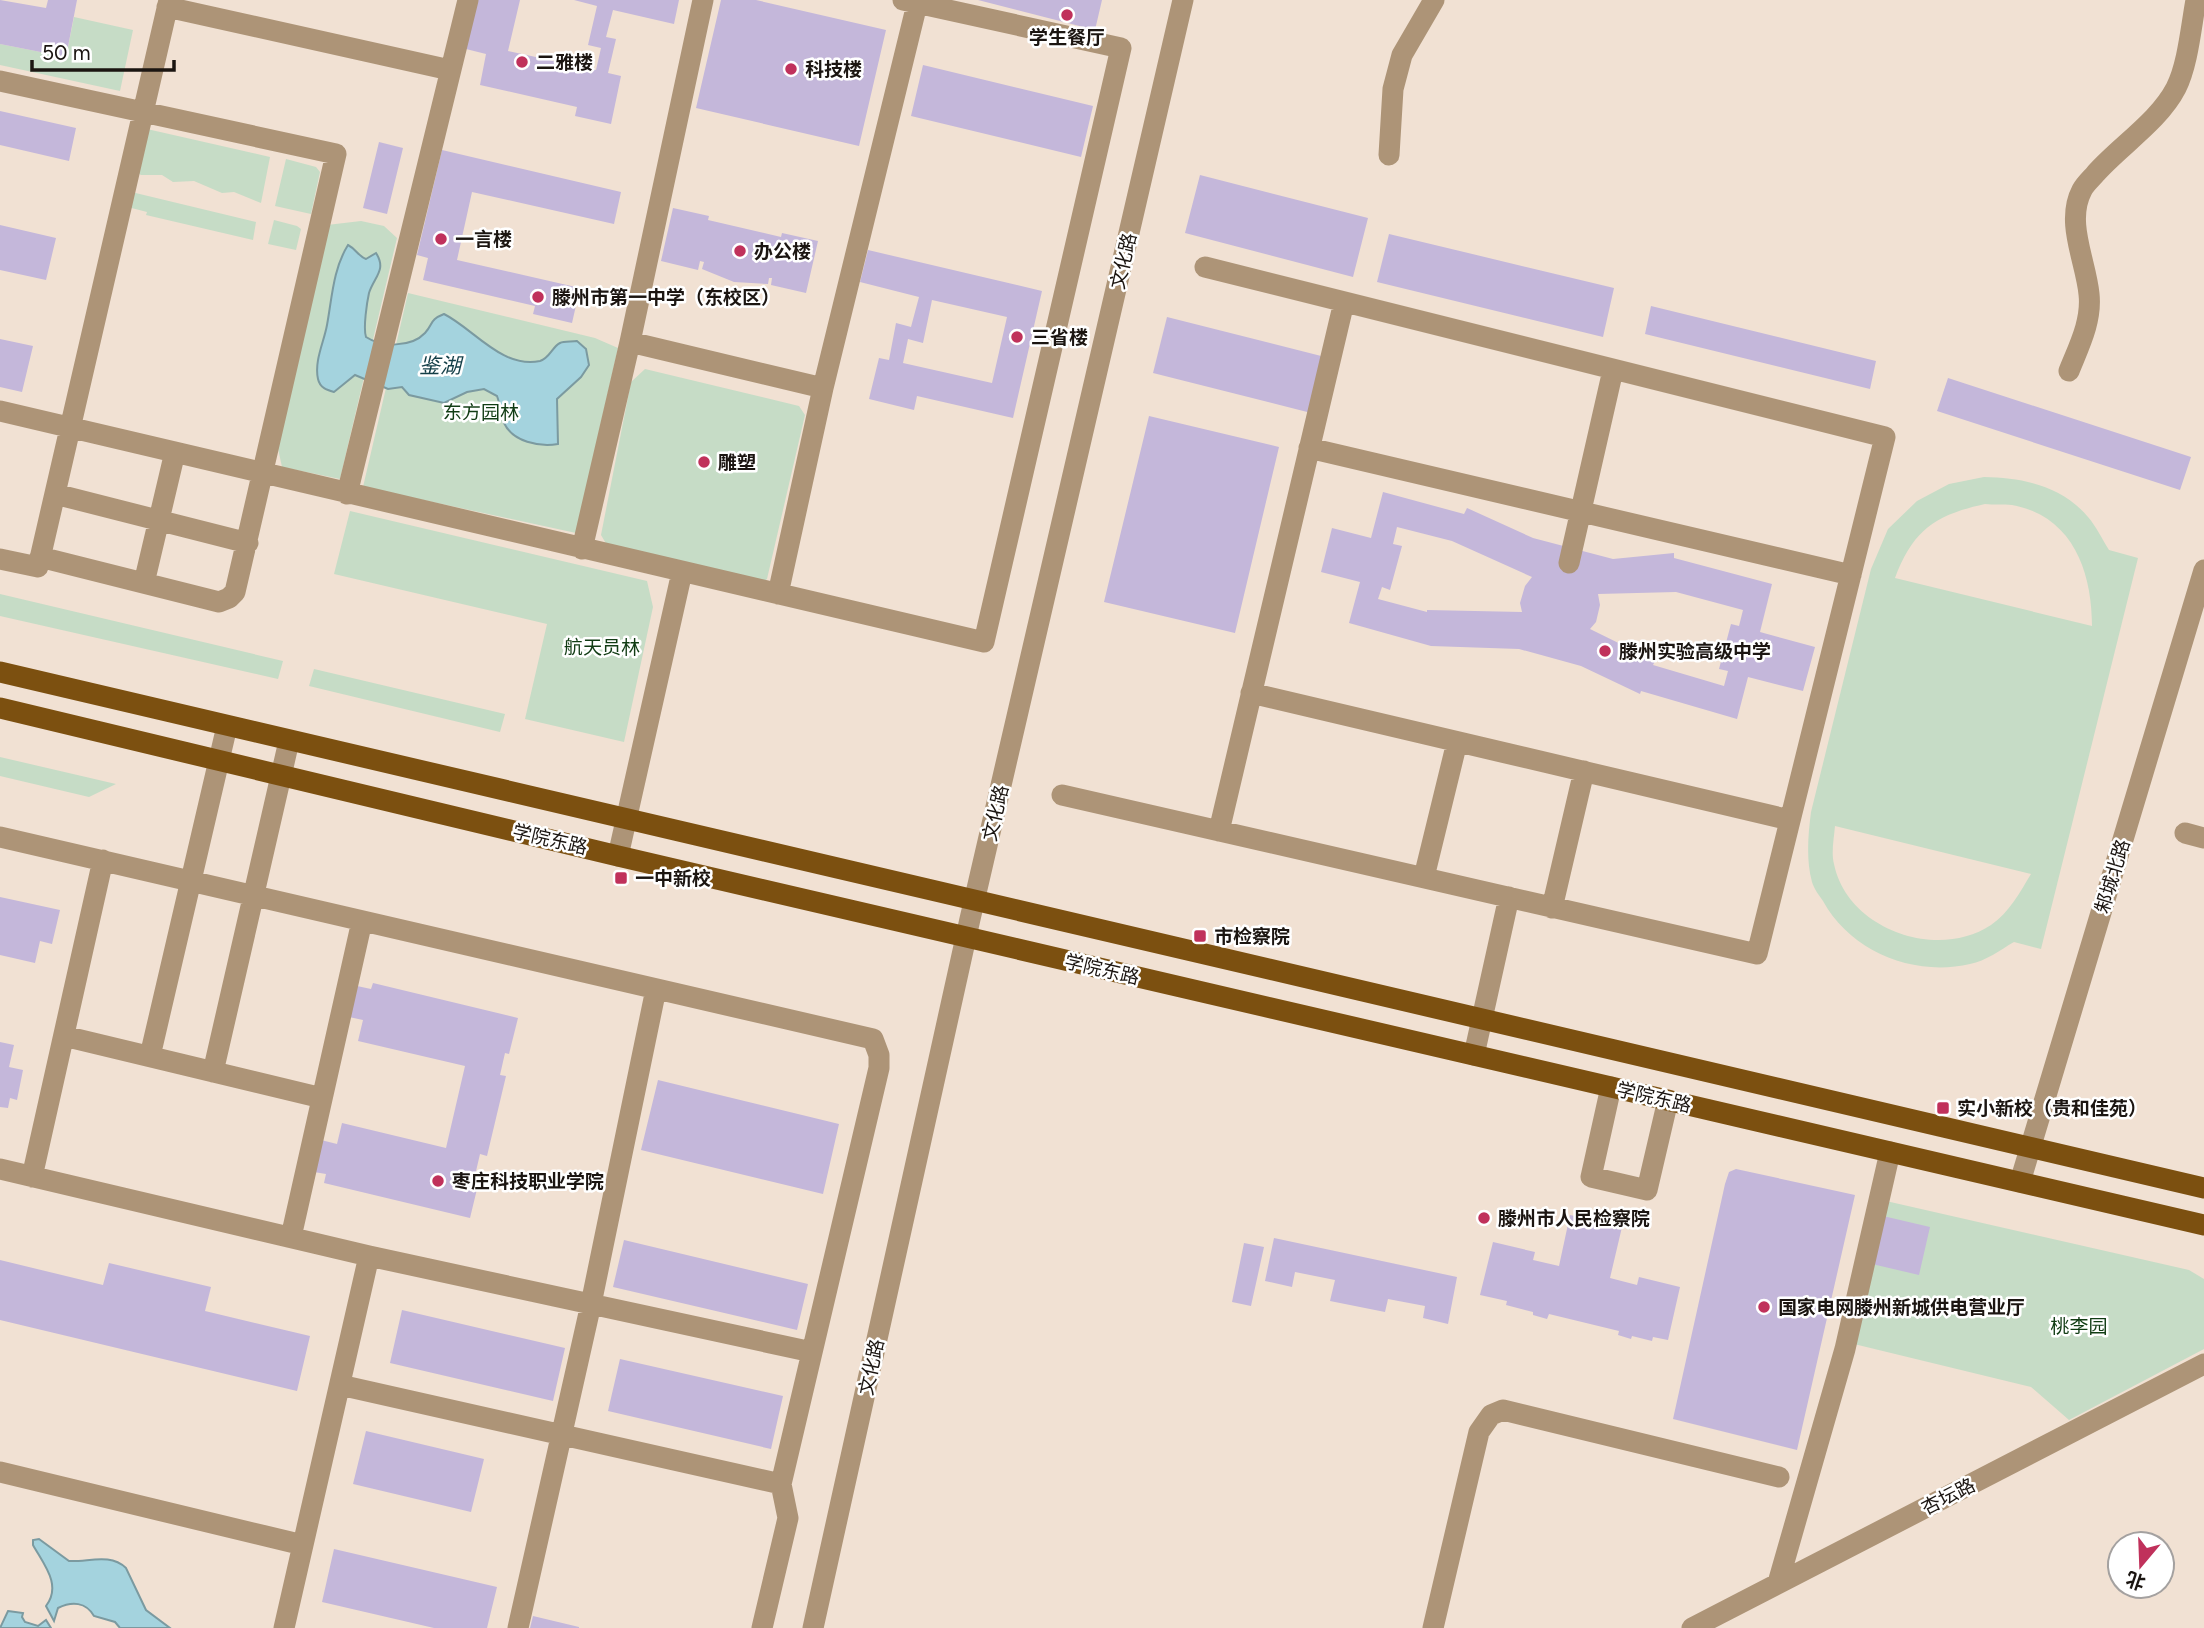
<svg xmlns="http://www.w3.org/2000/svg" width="2204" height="1628" viewBox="0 0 2204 1628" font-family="Figtree,'Noto Sans SC',sans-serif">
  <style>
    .green { fill: #c6dcc6; fill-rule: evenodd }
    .water { fill: #a4d3de; stroke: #7b9aa0; stroke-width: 2 }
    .building { fill: #c4b7da; fill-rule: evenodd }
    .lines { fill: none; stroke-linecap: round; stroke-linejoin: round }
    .minor { stroke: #ad9477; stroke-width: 21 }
    .major { stroke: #7c5010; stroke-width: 21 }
    .poi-dot { fill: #c0315b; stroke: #fff; stroke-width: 2.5 }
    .labels { text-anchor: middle; stroke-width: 5; stroke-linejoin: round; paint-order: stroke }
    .poi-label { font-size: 19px; font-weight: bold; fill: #1b1511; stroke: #fff; text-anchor: start }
    .street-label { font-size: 19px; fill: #1b1511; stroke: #fff }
    .park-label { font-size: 19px; fill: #113c14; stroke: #fff }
    .water-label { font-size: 21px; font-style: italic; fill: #133e47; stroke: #fff }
  </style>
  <rect width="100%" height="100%" fill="#f1e1d3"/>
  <path class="green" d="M74,17L133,30L120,91L0,65V44L66,57Z
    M147,129L270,157L261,203L234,192L222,193L194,181L173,182L162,175H141L136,172Z
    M286,159L316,167L320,172L311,214L275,206Z
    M119,189L256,222L253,240L146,215L147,212L116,204Z
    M274,220L297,226L301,229L296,250L268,244Z
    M361,221L384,226L397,238L340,479L282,467L277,444L327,225Z
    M408,293L595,338L618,348L576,533L363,487Z
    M645,369L799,406L805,415L767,579L760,584L608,547L601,535L631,382Z
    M1984,477C2023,478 2061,485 2088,517C2096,526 2102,539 2109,550L2138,558L2041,949L2014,942C2000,950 1986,961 1970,964C1914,977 1851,952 1823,901C1819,895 1814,889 1812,882C1806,860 1808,835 1811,812L1871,569L1888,529L1917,501L1949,484ZM1985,504C1993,505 2003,504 2012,505C2073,516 2092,572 2092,626L1895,578C1913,530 1935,515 1985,504ZM1835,826L2031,874C2020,892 2009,913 1991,925C1937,961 1847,929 1834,864C1831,853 1834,838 1835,826Z
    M350,511L647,581L653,607L624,742L525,719L547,624L334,574Z
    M0,594L283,661L278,679L0,616Z
    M314,669L505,714L500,732L309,686Z
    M0,757L116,784L89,797L0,776Z
    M1886,1201L2189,1270L2204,1279V1349L2069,1420L2031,1387L1854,1344Z"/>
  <path class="water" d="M348,245C356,249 358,256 366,259L376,253C387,270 374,277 369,293C367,302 363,328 366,337C381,347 411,348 425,333C434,323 429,320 444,314C474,329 502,369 540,361C550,358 552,347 560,343C564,341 572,342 577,341L586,349L589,365L581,377L557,399L558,444C539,447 513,442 504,423C501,414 500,404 497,396L484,389L467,392L444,403L409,395L402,387L388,389L355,375L334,392C327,390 320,388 318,379C314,361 324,342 327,325C332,298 333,269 348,245Z
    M39,1539L69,1561C89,1562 110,1553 126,1568L146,1610L170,1628H120L115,1622L94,1616C86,1602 72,1601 58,1608L54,1621L46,1606C62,1585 44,1565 33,1545V1540Z
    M8,1611L23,1613L22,1617L25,1622L38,1626L46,1620L51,1628H0Z"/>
  <path class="building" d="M0,0L46,8L48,0H77L66,57L0,44Z
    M477,0H520L508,51L596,70L601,48L588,45L597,6L574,0H679L674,24L613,10L606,37L616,39L608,73L621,76L611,124L575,116L577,107L480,85L486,54L466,49Z
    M721,0H756L886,30L859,146L696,108Z
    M978,0H1102L1095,30Z
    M923,65L1093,106L1081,157L911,116Z
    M0,111L76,128L69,161L0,145Z
    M379,142L403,148L387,214L363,208Z
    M442,150L621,192L614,224L472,192L457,260L580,288L572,323L533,314L535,306L423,280L428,258L417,255Z
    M1200,175L1368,218L1353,277L1185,233Z
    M673,208L709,216L708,220L781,237L782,233L818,241L806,293L771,285L772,278H769L768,284L734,282L702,269L704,262L700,261L698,270L661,261Z
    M0,225L56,238L46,280L0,270Z
    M1389,234L1614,288L1603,337L1377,282Z
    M868,250L1042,291L1013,418L917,396L914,410L869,399L879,358L889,360L896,323L911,327L919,297L860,282ZM932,300L1007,317L992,383L903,363L908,339L923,343Z
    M1651,306L1876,361L1870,389L1645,334Z
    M1167,317L1333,359L1319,415L1153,373Z
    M0,339L33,346L22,392L0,387Z
    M1948,378L2191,457L2180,490L1937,411Z
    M1149,416L1279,447L1235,633L1104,602Z
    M1383,492L1464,514L1467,508L1533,538L1613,559L1674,553V558L1772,584L1760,632L1815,647L1803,691L1748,677L1737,719L1641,691L1640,694L1581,666L1519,649L1431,646L1349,623L1360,582L1321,572L1332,528L1371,538ZM1397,527L1452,541L1532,577L1525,586L1520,603L1522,612L1427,610V612L1378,599L1382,587L1390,590L1402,546L1393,544ZM1676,592L1743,610L1739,626L1731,624L1719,669L1728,671L1724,686L1653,665L1655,661L1590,629L1596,622L1600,605L1598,594Z
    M0,897L60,910L52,944L40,941L35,963L0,955Z
    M373,983L518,1018L509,1054L505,1053L500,1075L506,1076L487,1156L480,1154L473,1184L478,1185L470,1218L324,1183L326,1174L314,1172L321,1140L337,1144L342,1123L446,1148L465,1066L358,1041L363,1020L349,1017L357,986L371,989Z
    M0,1042L14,1045L9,1067L23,1070L17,1100L10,1098L8,1108L0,1107Z
    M658,1080L839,1124L823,1194L641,1150Z
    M1736,1169L1855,1195L1797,1450L1673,1419L1725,1184L1729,1172Z
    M1570,1215L1622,1227L1610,1278L1637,1285L1639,1277L1680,1287L1668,1340L1653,1337L1652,1341L1632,1336L1631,1339L1618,1335L1619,1331L1549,1314L1547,1319L1533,1315V1312L1506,1305L1507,1301L1480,1295L1493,1242L1535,1252L1533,1260L1559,1266Z
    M1883,1216L1930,1227L1919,1275L1872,1264Z
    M1274,1238L1457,1277L1448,1324L1423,1318L1425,1306L1388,1299L1385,1312L1330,1301L1335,1280L1295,1272L1292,1287L1265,1281Z
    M624,1240L808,1284L797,1330L613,1287Z
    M1244,1243L1264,1247L1251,1306L1232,1302Z
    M0,1260L103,1285L109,1263L211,1287L205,1311L310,1336L297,1391L0,1320Z
    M402,1310L565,1348L553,1401L390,1363Z
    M620,1359L783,1396L771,1449L608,1411Z
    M366,1431L484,1459L471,1512L353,1484Z
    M334,1549L497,1587L487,1628H434L322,1602Z
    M533,1616L579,1627V1628H530Z"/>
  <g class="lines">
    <path class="minor" d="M167,7L450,70
      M0,81L336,154L235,592L229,598L219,602L40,557
      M1389,155L1393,89L1402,55L1434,0
      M630,342L823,388
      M2069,371C2079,346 2092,321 2089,294C2086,261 2065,222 2082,190C2085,184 2092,178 2096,173C2120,146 2159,121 2176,88C2188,64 2191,27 2196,0
      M0,411L984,642L1121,48L903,0
      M1309,448L1851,575
      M55,494L248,543
      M347,494L468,0
      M582,549L630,342L703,0
      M0,559L38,567L169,0
      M1569,563L1613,370
      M144,583L175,452
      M778,594L823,388L918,0
      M1251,693L1790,820
      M1062,795L1757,954L1885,437L1205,267
      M1219,831L1344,302
      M2185,833L2204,838
      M0,837L873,1039L879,1055V1068L781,1484L788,1518L762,1628
      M618,856L682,572
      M1424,877L1457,742
      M1552,908L1584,771
      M64,1036L322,1098
      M1474,1055L1509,897
      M150,1056L227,726
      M213,1072L289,741
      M1611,1087L1591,1177L1647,1190L1668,1100
      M0,1169L369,1256L812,1352
      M32,1177L103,860
      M2020,1182L2204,570
      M291,1237L362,921
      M340,1385L781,1484
      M0,1472L303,1545
      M1778,1583L1845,1349L1890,1152
      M284,1628L369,1256
      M518,1628L591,1304L656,989
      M813,1628L970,919L1183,0
      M1433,1628L1479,1432L1491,1415L1503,1410L1779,1477
      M1692,1628L2204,1364"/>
    <path class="major" d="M0,672L2204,1188
      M0,708L618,856L2204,1225"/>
  </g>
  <g class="poi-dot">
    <circle cx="1067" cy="15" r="7"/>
    <circle cx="522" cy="62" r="7"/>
    <circle cx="791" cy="69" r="7"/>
    <circle cx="441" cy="239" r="7"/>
    <circle cx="740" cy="251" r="7"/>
    <circle cx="538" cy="297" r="7"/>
    <circle cx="1017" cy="337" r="7"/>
    <circle cx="704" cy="462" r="7"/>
    <circle cx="1605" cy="651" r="7"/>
    <rect x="614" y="871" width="14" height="14" rx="3.5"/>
    <rect x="1193" y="929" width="14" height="14" rx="3.5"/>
    <rect x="1936" y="1101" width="14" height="14" rx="3.5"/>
    <circle cx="438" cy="1181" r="7"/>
    <circle cx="1484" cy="1218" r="7"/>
    <circle cx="1764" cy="1307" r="7"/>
  </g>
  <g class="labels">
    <g class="poi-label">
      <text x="1067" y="44" text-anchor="middle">学生餐厅</text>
      <text x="536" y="69">二雅楼</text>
      <text x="805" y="76">科技楼</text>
      <text x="455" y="246">一言楼</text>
      <text x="754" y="258">办公楼</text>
      <text x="552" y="304">滕州市第一中学（东校区）</text>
      <text x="1031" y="344">三省楼</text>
      <text x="718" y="469">雕塑</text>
      <text x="1619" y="658">滕州实验高级中学</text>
      <text x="635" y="885">一中新校</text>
      <text x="1214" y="943">市检察院</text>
      <text x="1957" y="1115">实小新校（贵和佳苑）</text>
      <text x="452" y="1188">枣庄科技职业学院</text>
      <text x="1498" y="1225">滕州市人民检察院</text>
      <text x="1778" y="1314">国家电网滕州新城供电营业厅</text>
    </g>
    <g class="street-label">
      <text transform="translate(1123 261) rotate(-77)" y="7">文化路</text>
      <text transform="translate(995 813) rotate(-77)" y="7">文化路</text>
      <text transform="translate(550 839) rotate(13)" y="7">学院东路</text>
      <text transform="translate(2112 876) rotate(-73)" y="7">邾城北路</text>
      <text transform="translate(1102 969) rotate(13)" y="7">学院东路</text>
      <text transform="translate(1654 1097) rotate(13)" y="7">学院东路</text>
      <text transform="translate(871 1367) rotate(-78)" y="7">文化路</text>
      <text transform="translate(1948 1496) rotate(-27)" y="7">杏坛路</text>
    </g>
    <g class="park-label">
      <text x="481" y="419">东方园林</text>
      <text x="602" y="654">航天员林</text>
      <text x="2079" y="1333">桃李园</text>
    </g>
    <g class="water-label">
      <text x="440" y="373">鉴湖</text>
    </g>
  </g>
  <g transform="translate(2141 1565) rotate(199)"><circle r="33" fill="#ffffff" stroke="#a4a1a0" stroke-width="2"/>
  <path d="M0-5L12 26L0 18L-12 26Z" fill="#c0315b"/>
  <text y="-10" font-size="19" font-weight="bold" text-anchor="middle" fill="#1b1511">北</text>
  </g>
  <path d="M32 60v10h142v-10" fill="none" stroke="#1b1511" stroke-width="3.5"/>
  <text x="42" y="60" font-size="21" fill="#1b1511" stroke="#ffffff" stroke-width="5" paint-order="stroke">50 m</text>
</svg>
